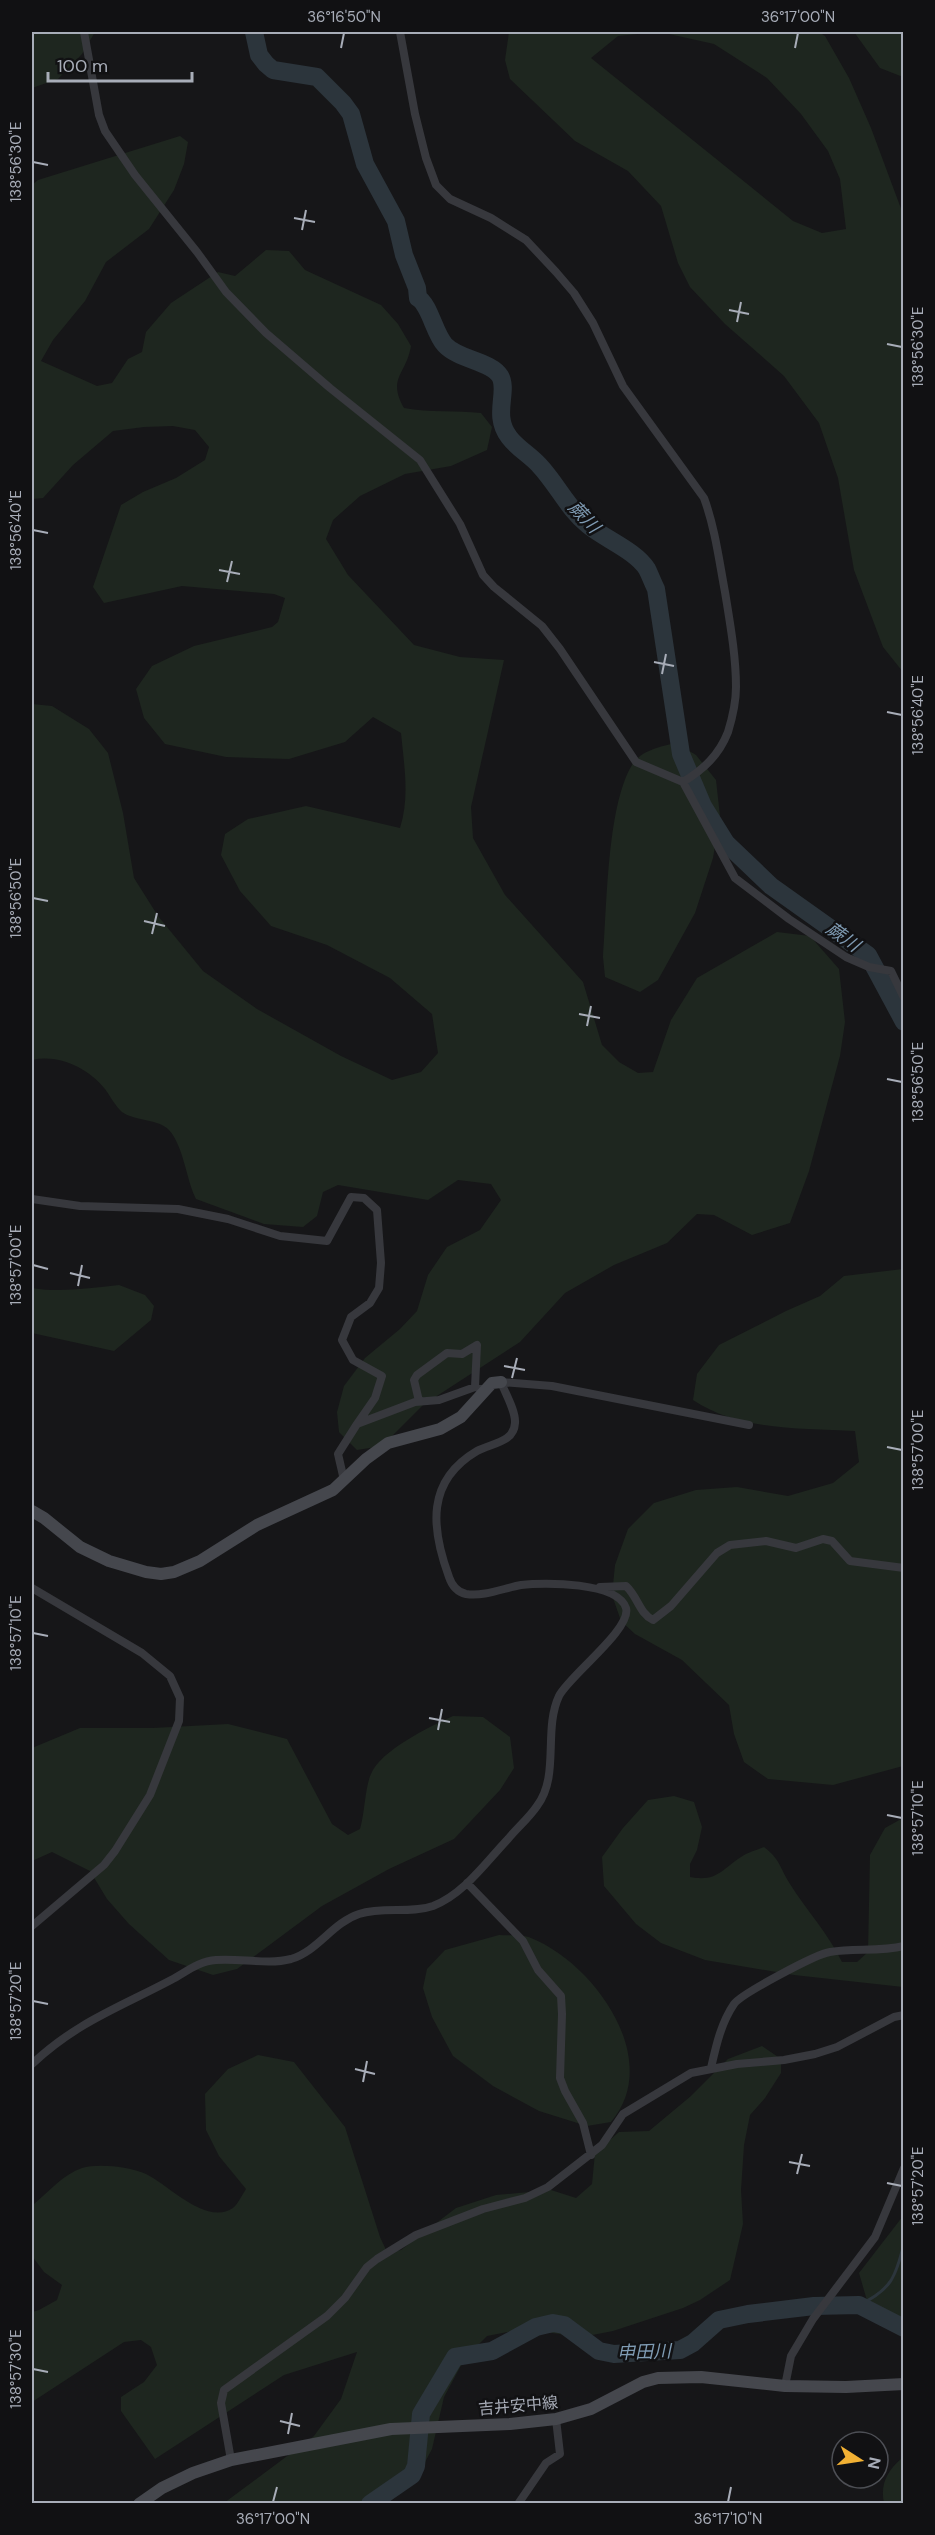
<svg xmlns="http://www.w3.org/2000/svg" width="935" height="2535" viewBox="0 0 935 2535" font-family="'DM Sans','Noto Sans JP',sans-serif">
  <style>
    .green { fill: #1e261f }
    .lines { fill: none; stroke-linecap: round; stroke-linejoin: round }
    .stream { stroke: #2c353c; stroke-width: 3 }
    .river { stroke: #2c353c; stroke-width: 18 }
    .street { stroke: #37383d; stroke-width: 8 }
    .secondary { stroke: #45474d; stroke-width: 12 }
    .ticks { fill: none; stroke: #a8adb8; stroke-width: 2 }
    .labels { text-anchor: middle; stroke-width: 5; stroke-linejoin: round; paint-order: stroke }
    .street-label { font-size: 16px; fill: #a8adb8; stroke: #111113 }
    .water-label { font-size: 18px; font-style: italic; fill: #7f9bb3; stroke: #111113 }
    .neatline { fill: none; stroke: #a8adb8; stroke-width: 2 }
    .ticks-label { font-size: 15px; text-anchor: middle; fill: #a8adb8 }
  </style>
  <rect width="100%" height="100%" fill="#161618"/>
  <path class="green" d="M32,32H95L82,54L58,79L32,88Z
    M509,32H657L618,36L591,58L793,221L822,233L846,229L840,179L828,151L801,114L767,78L714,44L660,32H819L825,36L849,78L871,128L903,214V672L883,647L854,570L838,478L819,423L784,376L725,324L690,287L678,263L661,206L628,171L575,141L510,79L505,60Z
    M854,32H903V77L880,68Z
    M180,136L188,142L184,164L174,190L149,229L106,262L85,301L53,340L41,361L97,386L112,383L128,359L142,352L146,332L171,303L218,272L235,276L266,250L289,251L305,270L381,305L398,324L411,346C406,375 387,378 404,408C430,413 456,410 481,413L492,427L487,450L451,466L405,474L360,496L333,520L326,539L348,575L414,645L460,657L504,660L471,807L473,838L505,895L583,982L602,1045L619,1062L638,1073L653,1072L671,1020L697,978L777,932L810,936L839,969L845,1022L840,1056L809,1171L790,1223L752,1235L714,1215L697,1214L667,1243L614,1265L565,1293L520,1342L423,1405L382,1446L357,1450L339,1432L337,1412L344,1386L365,1358L400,1329L417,1311L428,1275L447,1247L480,1230L501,1200L491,1184L458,1180L428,1200L338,1185L323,1192L317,1216L303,1227L264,1224L196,1199C186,1179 184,1147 169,1130C159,1119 134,1121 122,1112C116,1107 110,1096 105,1089C88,1068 59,1054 32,1060V704L52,706L89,729L108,753L123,813L134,878L158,916L203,971L257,1009L341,1056L392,1080L421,1072L438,1053L432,1014L390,978L327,945L271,926L240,891L221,855L225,834L248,819L306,806L400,828C410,797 404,765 401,733L373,717L345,742L289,759L226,757L165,744L144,718L136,689L152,666L194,646L272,627L278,622L285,598L274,594L182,586L104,603L93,587L121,505L143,492L176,478L205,460L209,447L195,430L173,426L144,427L113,431L73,465L43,498L32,499V185L38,180Z
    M676,743L696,755L716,780L720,816L713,858L695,913L658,980L640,992L605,977L603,957C607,907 607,806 632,765C640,751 661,746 676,743Z
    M903,1269V1766L833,1785L768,1779L744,1762L734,1734L729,1705L682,1660L635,1634L621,1621L612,1595L615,1565L628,1529L654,1503L696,1490L737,1487L788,1496L833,1483L859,1462L855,1431C801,1428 739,1431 693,1400L697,1374L719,1345L786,1311L820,1296L844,1276Z
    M119,1285L145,1295L154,1306L151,1320L114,1351L32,1333V1288C61,1293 90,1288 119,1285Z
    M453,1716L483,1717L510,1737L514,1768L500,1790L454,1839L389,1869L322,1906L237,1969L213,1975L169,1960L129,1924L107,1899L90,1871L52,1852L32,1861V1748L80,1728H153L228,1724L287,1739L332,1824L348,1835L360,1829C365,1812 365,1787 371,1774C381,1750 429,1727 453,1716Z
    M674,1796L694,1802L702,1827L697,1850L690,1864V1877C717,1882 721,1870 741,1857C748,1852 757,1850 764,1847C780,1859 780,1868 790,1884C807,1911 828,1933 842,1962H857L868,1952L870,1855L885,1828L903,1818V1987L794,1975L705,1960L661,1943L636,1924L604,1886L602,1857L623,1828L648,1800Z
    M499,1935C509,1936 522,1934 531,1938C594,1963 664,2060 611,2122L587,2126L539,2111L493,2086L453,2056L432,2017L423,1988L427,1969L445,1950Z
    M762,2046L781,2059V2073L765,2098L750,2115L744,2145L741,2190L743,2224L730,2280L700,2300L683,2308L613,2331L582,2337L522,2329L487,2336L465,2358L444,2397L432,2449L417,2477L363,2503H224L314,2436L341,2399L357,2352L284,2375L155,2459L121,2411V2397L144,2382L157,2365L151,2347L141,2340L124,2342L32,2402V2312L39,2310L57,2300L62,2285L44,2272L32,2256V2208L34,2204C48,2192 64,2174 82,2168C98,2163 131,2167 146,2174C169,2185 206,2226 233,2208C238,2204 242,2195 246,2189L219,2156L206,2130L205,2094L228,2069L258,2055L294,2062L345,2127L380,2237L387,2252L401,2250L456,2208L496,2195L551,2190L576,2198L592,2184L595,2153L619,2132L649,2131L691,2096L728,2059Z
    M903,2216V2332L870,2311L859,2273Z
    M901,2459H903V2503H884C880,2485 887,2471 901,2459Z"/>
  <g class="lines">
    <path class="stream" d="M859,2305C891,2290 896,2277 904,2243"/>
    <path class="river" d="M254,32L259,55L266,64L273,70L317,77L343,103L351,114L365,164L396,221L404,255L417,288L418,298C430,305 434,333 445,345C459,360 491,361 500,376C509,391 492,415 509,437C517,448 530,455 539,465C557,484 568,509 588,525C605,539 636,551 647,569C650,575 653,583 656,589L681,754L703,806L726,843L771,886L868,955L904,1022
      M370,2504L412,2475L416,2466L421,2414L455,2357L492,2351L536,2327L553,2323L564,2325L599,2351L614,2354L680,2350L693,2343L719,2320L748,2314L814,2306L859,2305L904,2328"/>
    <path class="street" d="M84,32L99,115L105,131L135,175L197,252L226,292L266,333L330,388L420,460L460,524L483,575L494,587L542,626L560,649L636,762L683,782L735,878L789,919L846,957L869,967L891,971L904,998
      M400,32L415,114L426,158L436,185L450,199L491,218L526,240L556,272L574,293L593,323L623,386L704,498C715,528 719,560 725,592C730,623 736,656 736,687C736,700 732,719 728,732C719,755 704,769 683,782
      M32,1199L80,1206L178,1209L228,1219L280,1236L327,1241L351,1197L364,1198L377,1210L381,1263L379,1288L370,1303L351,1317L342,1340L353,1360L382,1376L375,1398L357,1424L415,1402L439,1400L475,1387L485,1390
      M419,1401L414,1380L417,1375L447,1353L462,1354L477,1345L475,1387
      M344,1480L338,1454L357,1424
      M600,1587L626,1586C638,1597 639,1613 653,1620L671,1606L717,1553L730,1545L766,1541L796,1548L823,1539L832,1541L850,1561L904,1568
      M32,1588L142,1653L170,1676L180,1698L179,1721L150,1795L115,1851L104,1865L32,1926
      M467,1883L523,1941L538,1970L561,1996L562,2014L560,2078L565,2091L583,2123L591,2155
      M32,2064C77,2022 118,2008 171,1980C186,1972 199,1961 216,1960C241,1958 267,1965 291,1959C318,1951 332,1923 359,1914C383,1906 410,1914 433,1906C464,1894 486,1862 508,1839C517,1828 529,1818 537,1806C560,1776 543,1730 559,1696C569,1676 632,1629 626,1608C618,1582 544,1582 521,1585C504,1588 484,1597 466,1594C457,1592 452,1586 449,1577C431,1528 426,1481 477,1451C491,1443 514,1443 515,1423C516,1411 505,1393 501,1382L552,1386L749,1425
      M711,2068C716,2046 721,2023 734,2004C741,1994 816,1954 830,1952C855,1948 879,1952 904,1946
      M785,2386L791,2356L813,2319L875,2237L904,2168
      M231,2460L221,2403L224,2390L327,2316L345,2298L367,2267L377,2259L416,2235L483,2209L525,2198L548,2187L602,2145L623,2114L691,2073L737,2064L784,2060L815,2054L837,2047L894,2017L904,2015
      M518,2504L546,2463L560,2454L556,2419"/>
    <path class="secondary" d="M32,1511L44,1518L80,1547L109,1561L146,1572L161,1574L174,1572L200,1561L257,1525L333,1490L366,1459L388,1443L440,1429L461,1417L492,1383L501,1382
      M139,2504L162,2488L193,2473L231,2460L391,2429L510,2424L556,2419L591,2409L643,2382L658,2378L701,2377L785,2386L846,2387L904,2384"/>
  </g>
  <path class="ticks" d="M341,48L344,33M795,48L798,33M33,162L48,165M294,218L315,222M302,230L306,210M729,310L749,314M737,322L741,302M887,344L902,347M33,530L48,533M219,570L240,574M227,582L232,561M654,662L674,666M662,674L666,654M887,712L902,715M33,898L48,901M144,921L165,926M152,934L157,913M579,1014L600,1018M587,1026L591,1006M887,1079L902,1082M33,1265L48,1269M70,1273L90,1278M78,1286L82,1265M504,1366L525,1370M512,1378L517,1358M887,1447L902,1450M33,1633L48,1636M429,1718L450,1722M438,1730L442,1709M887,1815L902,1818M33,2001L48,2004M355,2069L375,2074M363,2082L367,2061M789,2162L810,2166M797,2174L802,2154M887,2183L902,2186M33,2369L48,2372M280,2421L300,2426M288,2434L292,2413M273,2502L277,2487M728,2502L731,2487"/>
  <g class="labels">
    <g class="street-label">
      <text transform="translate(518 2405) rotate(-5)" y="6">吉井安中線</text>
    </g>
    <g class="water-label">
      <text transform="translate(584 517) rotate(46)" y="6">蕨川</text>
      <text transform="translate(843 937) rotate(35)" y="6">蕨川</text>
      <text transform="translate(644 2352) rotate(-2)" y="6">申田川</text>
    </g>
  </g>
  <rect width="935" height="2535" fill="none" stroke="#111113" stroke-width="66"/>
  <g transform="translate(860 2460) rotate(102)"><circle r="28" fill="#111113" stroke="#4d4f55" stroke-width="1.5"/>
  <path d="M0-4.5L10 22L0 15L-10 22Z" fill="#f2b134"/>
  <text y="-9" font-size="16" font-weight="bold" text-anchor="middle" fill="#a8adb8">N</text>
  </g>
  <path d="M48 72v9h144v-9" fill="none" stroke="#a8adb8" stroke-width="3"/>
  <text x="57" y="72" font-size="18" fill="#a8adb8" stroke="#111113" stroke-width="4.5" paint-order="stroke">100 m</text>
  <rect x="33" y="33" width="869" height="2469" class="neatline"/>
  <g class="ticks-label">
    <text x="344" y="22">36°16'50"N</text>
    <text x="798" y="22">36°17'00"N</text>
    <text transform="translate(16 162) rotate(-90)" y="5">138°56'30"E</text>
    <text transform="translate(918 347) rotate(-90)" y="5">138°56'30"E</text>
    <text transform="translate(16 530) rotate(-90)" y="5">138°56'40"E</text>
    <text transform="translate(918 715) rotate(-90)" y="5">138°56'40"E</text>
    <text transform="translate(16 898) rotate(-90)" y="5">138°56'50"E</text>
    <text transform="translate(918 1082) rotate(-90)" y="5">138°56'50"E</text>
    <text transform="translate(16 1265) rotate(-90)" y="5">138°57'00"E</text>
    <text transform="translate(918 1450) rotate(-90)" y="5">138°57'00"E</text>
    <text transform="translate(16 1633) rotate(-90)" y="5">138°57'10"E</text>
    <text transform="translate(918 1818) rotate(-90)" y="5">138°57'10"E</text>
    <text transform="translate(16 2001) rotate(-90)" y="5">138°57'20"E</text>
    <text transform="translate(918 2186) rotate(-90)" y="5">138°57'20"E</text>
    <text transform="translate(16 2369) rotate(-90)" y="5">138°57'30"E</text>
    <text x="273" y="2524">36°17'00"N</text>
    <text x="728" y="2524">36°17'10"N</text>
  </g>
</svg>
